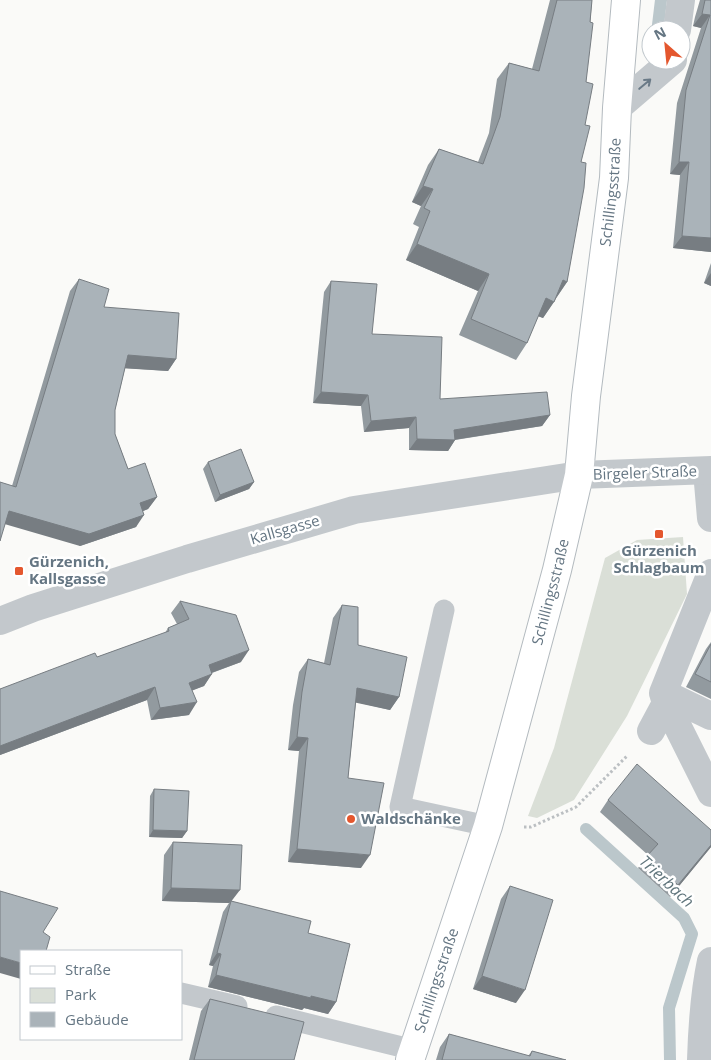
<svg xmlns="http://www.w3.org/2000/svg" width="711" height="1060" viewBox="0 0 711 1060" font-family="'Open Sans',sans-serif">
  <style>
    .green { fill: #dadfd7 }
    .lines { fill: none; stroke-linecap: round; stroke-linejoin: round }
    .stream { stroke: #bbc7cb; stroke-width: 12 }
    .secondary-casing { stroke: #b3babf; stroke-width: 30 }
    .path { stroke: #bbbfc2; stroke-width: 3; stroke-dasharray: 2.5 2.5; stroke-linecap: butt }
    .service { stroke: #c3c8cc; stroke-width: 21 }
    .minor { stroke: #c3c8cc; stroke-width: 28 }
    .tertiary { stroke: #c3c8cc; stroke-width: 28 }
    .secondary { stroke: #fff; stroke-width: 28 }
    .wall { fill: #929a9f }
    .shaded-wall { fill: #777d82 }
    .building { fill: #aab3b9; stroke: #777d82 }
    .oneway { stroke: #6a7a87 }
    .poi-dot { fill: #e4572e; stroke: #fff; stroke-width: 2 }
    .labels { text-anchor: middle; stroke-width: 5; stroke-linejoin: round; paint-order: stroke }
    .street-label { font-size: 15px; fill: #657683; stroke: #fff }
    .poi-label { font-size: 15px; font-weight: bold; fill: #657683; stroke: #fff; text-anchor: start }
    .water-label { font-size: 16px; font-style: italic; fill: #60757c; stroke: #fff }
  </style>
  <rect width="100%" height="100%" fill="#fafaf8"/>
  <path class="green" d="M683,537L687,594L627,716L574,800L537,818L528,816L554,748L605,558L637,540Z"/>
  <g class="lines">
    <path class="stream" d="M658,25L661,0
      M586,829L684,918L692,934L669,1008L670,1060"/>
    <g class="secondary-casing">
      <g id="secondary">
        <path id="s1" d="M410,1060L488,826L557,570L579,475L586,396L614,178L617,108L626,0"/>
      </g>
    </g>
    <path class="path" d="M524,827H531L576,807L627,756"/>
    <path class="service" d="M444,610L400,807L488,826
      M181,993L237,1006
      M276,1016L414,1050"/>
    <path class="minor" d="M677,30L681,0
      M617,108L673,60
      M707,471L711,518
      M711,573L663,693L711,716
      M663,693L666,703L711,793
      M651,731L666,703
      M701,1060C702,1027 704,994 711,961"/>
    <path class="tertiary" d="M0,621L33,608L187,559L354,510L579,475L711,470"/>
    <use href="#secondary" class="secondary"/>
  </g>
  <path class="wall" d="M550,0H592L586,82L585,125L567,282L543,318L538,316L527,343L516,360L459,335L478,291L406,260L419,227L413,224L421,206L412,202L428,165L439,149L478,162L489,133L497,79L509,63L532,69Z
    M700,0H711V252L673,248L680,175L670,174L677,103L701,28L693,26L695,17Z
    M711,263V286L704,283Z
    M79,279L104,307L176,359L168,371L125,368L115,410V434L128,469L157,497L148,509L143,511L136,527L80,546L12,486L70,291Z
    M331,281L372,334L440,399L550,415L542,426L455,440L448,451L409,450V428L364,432L361,406L313,403L324,292Z
    M208,462L254,482L249,489L215,502L203,469Z
    M180,601L241,662L212,673L204,686L192,690L189,715L151,720L147,700L0,755V689L97,657L165,633L168,628L177,624L171,613Z
    M342,605L358,645L399,697L390,710L356,702L348,778L361,868L288,862L299,751L288,750L293,705L299,672L308,659L324,663L333,618Z
    M711,642V699L686,687L706,649Z
    M154,789L187,831L182,838L149,837L150,796Z
    M608,800L711,847L670,897L638,868L648,855L600,812Z
    M173,842L232,901L308,933L336,1002L328,1014L304,1008L302,1010L208,987L213,966L209,965L223,912L229,903L162,901L164,855Z
    M510,886L516,1003L473,989L501,899Z
    M210,999L294,1060H189L201,1011Z
    M449,1034L528,1056L532,1051L566,1060H436L440,1047Z"/>
  <path class="shaded-wall" d="M702,14L710,15L701,28L693,26Z
    M679,162H689L680,175L670,174Z
    M423,186L433,189L421,206L412,202Z
    M682,236L711,238V252L673,248Z
    M417,244L489,274L478,291L406,260Z
    M711,273V286L704,283Z
    M563,280L567,282L556,298Z
    M546,298L554,302L543,318L535,315Z
    M128,355L176,359L168,371L120,368Z
    M321,392L368,395L361,406L313,403Z
    M550,415L542,426L453,440H455L448,451L409,450L417,439L454,430Z
    M416,417L409,428L364,432L371,421Z
    M254,482L249,489L215,502L220,495Z
    M157,497L148,509L131,516L140,503Z
    M9,511L144,515L136,527L80,546L1,523Z
    M249,650L241,662L200,677L209,665Z
    M212,674L204,686L181,695L189,683Z
    M155,687L147,700L0,755V746Z
    M357,688L399,697L390,710L348,701Z
    M197,702L189,715L151,720L160,708Z
    M297,737L308,738L299,751L288,750Z
    M153,830L187,831L182,838L149,837Z
    M711,845V847L670,897L678,885Z
    M297,849L370,855L361,868L288,862Z
    M171,888L240,890L230,903L231,901L229,903L162,901Z
    M217,953L221,954L213,966L209,965Z
    M0,957L21,963V979L0,973Z
    M216,975L311,996L336,1002L328,1014L304,1008L302,1010L208,987Z
    M482,976L525,990L516,1003L473,989Z"/>
  <path class="building" d="M557,0H592L590,22L593,23L586,82L593,84L585,125L590,126L581,162L586,163L584,188L567,282L563,280L554,302L546,298L527,343L471,319L489,274L417,244L430,211L424,208L433,189L423,186L439,149L483,164L500,117L509,63L539,71Z
    M705,0H711V238L682,236L689,162H679L686,90L710,15L702,14Z
    M79,279L109,289L104,307L179,313L176,359L128,355L115,410V434L128,469L145,463L157,497L140,503L144,515L89,534L9,511L0,541V482L16,487Z
    M331,281L377,284L372,334L442,337L440,399L547,392L550,415L454,430L455,440L417,439L416,417L371,421L368,395L321,392Z
    M241,449L254,482L220,495L208,462Z
    M180,601L236,615L249,650L209,665L212,674L189,683L197,702L160,708L155,687L0,746V689L95,653L97,657L169,631L168,628L189,619Z
    M342,605L358,607V645L407,657L399,697L357,688L348,778L384,783L370,855L297,849L308,738L297,737L302,692L308,659L330,665Z
    M711,644V682L695,674Z
    M637,764L711,830V845L678,885L647,856L658,844L608,800Z
    M154,789L189,791L187,831L153,830Z
    M173,842L242,845L240,890L171,888Z
    M510,886L553,900L525,990L482,976Z
    M0,891L58,908L43,932L50,937L46,951H21V963L0,957Z
    M231,901L311,921L308,933L350,944L336,1002L311,996V998L216,975L221,954L217,953Z
    M210,999L304,1022L294,1060H194Z
    M449,1034L530,1056L532,1051L566,1060H442Z"/>
  <defs><path id="oneway-shaft" d="M-6 0H5M1.5-3L5.5 0L1.5 3" fill="none" stroke-width="1.6" stroke-linecap="round" stroke-linejoin="round" transform="scale(1.25)"/></defs>
  <use class="oneway" href="#oneway-shaft" transform="translate(645 84) rotate(-40)"/>
  <g class="poi-dot">
    <rect x="654" y="529" width="10" height="10" rx="2.5"/>
    <rect x="14" y="566" width="10" height="10" rx="2.5"/>
    <circle cx="351" cy="819" r="5"/>
  </g>
  <g class="labels">
    <g class="street-label">
      <text dy="5" stroke="none"><textPath href="#s1" startOffset="894">Schillingsstraße</textPath></text>
      <text transform="translate(645 473) rotate(-2)" y="5">Birgeler Straße</text>
      <text transform="translate(285 530) rotate(-16)" y="5">Kallsgasse</text>
      <text dy="5" stroke="none"><textPath href="#s1" startOffset="489">Schillingsstraße</textPath></text>
      <text dy="5" stroke="none"><textPath href="#s1" startOffset="84">Schillingsstraße</textPath></text>
    </g>
    <g class="poi-label">
      <text x="659" y="556" text-anchor="middle">Gürzenich<tspan x="659" dy="17">Schlagbaum</tspan></text>
      <text x="29" y="567">Gürzenich,<tspan x="29" dy="17">Kallsgasse</tspan></text>
      <text x="361" y="824">Waldschänke</text>
    </g>
    <g class="water-label">
      <text transform="translate(667 881) rotate(43)" y="6">Trierbach</text>
    </g>
  </g>
  <rect x="20" y="950" width="162" height="90" fill="#ffffff" stroke="#c1c8cd"/>
  <rect x="30" y="966" width="25" height="8" fill="#ffffff" stroke="#c1c8cd"/>
  <text x="65" y="975" font-size="15" fill="#657683">Straße</text>
  <rect x="30" y="988" width="25" height="15" fill="#dadfd7" stroke="#c1c8cd"/>
  <text x="65" y="1000" font-size="15" fill="#657683">Park</text>
  <rect x="30" y="1012" width="25" height="15" fill="#aab3b9" stroke="#c1c8cd"/>
  <text x="65" y="1025" font-size="15" fill="#657683">Gebäude</text>
  <g transform="translate(666 45) rotate(333)"><circle r="24" fill="#ffffff" stroke="#c1c8cd"/>
  <path d="M0-4L9 19L0 12L-9 19Z" fill="#e4572e"/>
  <text y="-8" font-size="14" font-weight="bold" text-anchor="middle" fill="#657683">N</text>
  </g>
</svg>
